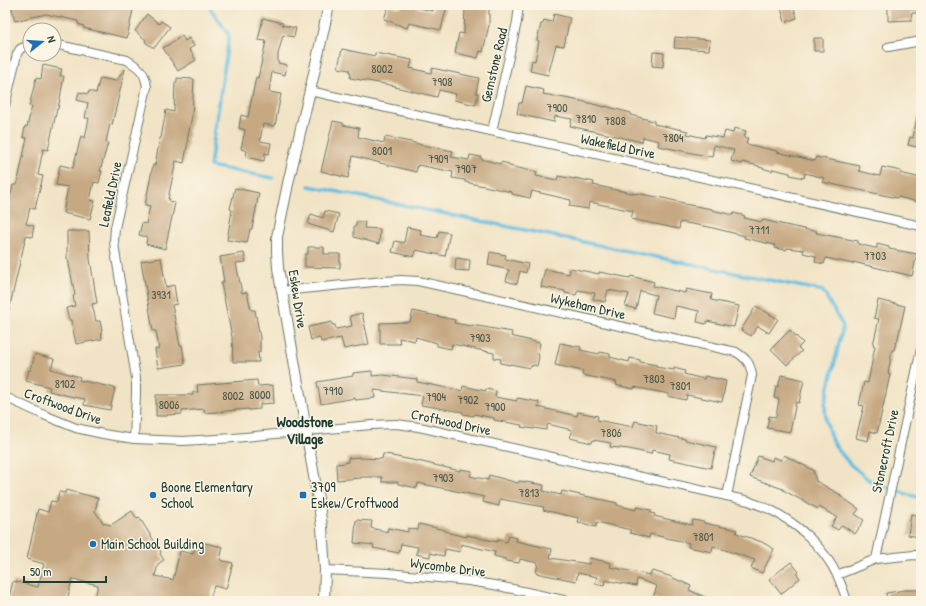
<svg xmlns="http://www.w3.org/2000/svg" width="926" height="606" viewBox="0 0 926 606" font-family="'Patrick Hand',sans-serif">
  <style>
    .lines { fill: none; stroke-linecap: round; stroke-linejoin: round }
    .stream { stroke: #63bde0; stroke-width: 3.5 }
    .building { fill: #c6a882 }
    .minor-casing { stroke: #687767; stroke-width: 10 }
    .tertiary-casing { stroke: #687767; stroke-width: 12 }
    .minor { stroke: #fff; stroke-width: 8 }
    .tertiary { stroke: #fff; stroke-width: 10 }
    .poi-dot { fill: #1f6fb2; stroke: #fcf5e5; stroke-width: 1.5 }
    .labels { text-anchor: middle; stroke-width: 3; stroke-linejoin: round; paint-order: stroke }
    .number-label { font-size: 12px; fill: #495848 }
    .street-label { font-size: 14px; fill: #1f3d34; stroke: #fcf5e5 }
    .poi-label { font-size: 14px; fill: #1f3d34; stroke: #fcf5e5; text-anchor: start }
    .neighbourhood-label { font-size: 15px; font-weight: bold; fill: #1f3d34; stroke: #fcf5e5 }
  </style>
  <rect width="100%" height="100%" fill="#fcf5e5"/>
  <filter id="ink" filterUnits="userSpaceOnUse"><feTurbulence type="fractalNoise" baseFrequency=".025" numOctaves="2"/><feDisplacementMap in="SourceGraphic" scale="8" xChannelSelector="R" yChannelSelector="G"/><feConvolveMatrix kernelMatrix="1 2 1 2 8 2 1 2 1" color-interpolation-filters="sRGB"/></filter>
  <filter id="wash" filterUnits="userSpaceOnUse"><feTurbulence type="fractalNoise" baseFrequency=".012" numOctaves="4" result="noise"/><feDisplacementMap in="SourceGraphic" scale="16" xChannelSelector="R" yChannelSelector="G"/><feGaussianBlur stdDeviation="0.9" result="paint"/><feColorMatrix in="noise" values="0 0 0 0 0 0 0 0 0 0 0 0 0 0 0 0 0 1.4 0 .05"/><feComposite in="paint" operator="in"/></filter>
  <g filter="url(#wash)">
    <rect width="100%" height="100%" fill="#f1e3c5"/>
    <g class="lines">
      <path class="stream" d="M208,5L229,35L210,166L273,178
        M309,186L823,291L843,326L825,404L826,421L831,438L838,450L851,465L869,480L906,494L921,498"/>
    </g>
    <g id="blocks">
      <path class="building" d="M11,5H101L115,8V6L133,10L127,38L83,28L84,26L78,24V21L46,14L15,21Z
        M389,5L399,8V7L402,8L403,5H416L415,7L433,11L434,5H447L441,30L409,23L407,28L384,19Z
        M780,5H793L797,18L785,22Z
        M888,5H921V13H911L912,20L888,21Z
        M465,6L489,8V25L483,52L480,51L478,58L455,53L459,33L464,34Z
        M147,14L159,24L161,21L170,27L155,47H152L145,42L146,40L135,31Z
        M554,14L570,18L564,46L556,45L548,75L530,71L532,60L535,61L539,41L537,40L541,24H543L544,20L552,22Z
        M263,18L283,23L282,25L296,28L294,37L283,35L278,54V63L287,65L285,75L272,72L269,92L281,94L275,126L263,124L260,141L271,143L269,154L265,153L264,161L246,157L247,151L241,149L245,130L239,128L241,115L248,117L256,77L258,78L266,41L258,40Z
        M182,36L185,41L189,38L194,46L189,49L196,60L178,71L163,48Z
        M675,37L710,40L709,50L674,48Z
        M814,38H823V51H814Z
        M342,49L375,56V53L412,60L410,68L431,73L432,68L479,78L476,93H478L476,105L454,100L456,94L439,90L437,97L395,87L396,86L350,78L351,73L349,72L350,70L338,68Z
        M653,52L664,53L663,67L652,66Z
        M43,65L62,69L60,76H64L58,109H57L48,150L43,149L38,175L43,176L35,209L30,208L26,224L34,226L32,237L26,236L9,310H5V212H7L13,185H17L27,138L23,137L25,126L27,127L32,106H29L32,95L36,78L41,79Z
        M125,69L112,125L110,124L106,142L108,143L100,171H102L99,183L94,182L90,200L95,201L90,219L63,213L68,187L56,185L60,165L73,168L81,136L85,138L89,118H85L88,103L77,100L79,92L88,94L89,91L96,93L100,78L116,81Z
        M177,78L194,79L192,116L187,141H188L184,163L176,161L168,199H170L169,201L175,203L165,249L146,244L147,237L139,235L142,223L146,224L150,206L145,205L153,165H155L160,138H161L166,110L174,112L175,82H177Z
        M526,86L544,90L543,94L581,101L605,107V106L631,113L630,115L654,121V124L688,131L687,134L705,138L706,135L723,138L725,131L733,133L734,128L746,131L744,138H748L746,144L777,151V152L815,161L816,157L860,166L859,171L880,176L882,167L901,171L900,173L921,178V199H918V202L898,197L897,198L822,182L824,178L805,173L804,178L790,175V173L773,169L772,171L759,167V166L742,162V164L731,161L734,150L714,145L712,157L658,146L659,141L643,137L642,142L570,126L572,119L555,116L554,122L517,114L519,103H522Z
        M917,117L921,118V148L908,145L910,137L913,138Z
        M333,121L343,123V125L359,128L358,137L384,143L385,137L411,142L422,145L453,151L451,157L469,160L470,155L481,157V159L500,164L501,162L509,164V166L537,172L536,176L557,180L558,176L575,179V178L594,182L593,185L636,194V193L663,198L684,203V204L712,209V210L733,215L734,213L745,216L744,218L762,222L763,220L808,230L817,231L816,233L858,241V244L875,248H877V244L889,247V249L917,254L912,276L853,262V264L826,258L824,264L815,262L816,256L803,253L804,250L787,248L786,250L775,248V245L744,238L745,236L709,227L680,222L679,229L631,219L633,211L589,202L588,209L569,206L571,200L532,191L530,198L512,194V192L465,182V180L452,178L453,172L418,165L416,172L353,156L348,178L321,171Z
        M235,188L259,193L252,229H250L247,243L227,240L232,210L230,209Z
        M325,211L339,214L334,232L308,224L311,214L323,218Z
        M356,222H365L364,228L380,229L379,244L354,237V226H356Z
        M407,227L421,230L420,235L437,238L439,231L450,233L445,256L416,250L414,257L392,252L395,241L404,243Z
        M67,231H89L90,259L97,303L92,304L96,321H100L102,331L101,332L102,339L76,344L71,320H69L66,308L75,306L73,296L75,295L68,259H67Z
        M308,247H324V254H340V268L305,267V254H308Z
        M490,252L506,255L505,259L528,264L526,273L520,271L517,284L506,281L509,270L488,265Z
        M244,253L246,262L236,263L242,293L247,292L251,310H255L260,338V352H258L259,362H233L232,337L221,283L224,282L220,257Z
        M161,258L166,287L174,285L177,304L172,305L180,346L182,345L185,364L158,368L155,349H159L156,331H153L141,261Z
        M456,258L470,260L469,271L455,270Z
        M570,268L599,274V272L630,278L631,276L654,282L653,286L685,293L686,289L712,294L711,300L739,306L734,327L707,321L706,324L697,322L699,311L676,306L674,318L652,313L656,295L640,291L636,309L625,306L629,294L608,290L605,302L593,299L595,293L578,290L576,295L565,293V291L541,287L545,269L569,274Z
        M878,300L905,306L897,342H896L894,350H892L888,374L890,375L877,433L870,431L868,441L856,438L864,406L859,405L864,382L868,383L875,346L873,345L879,319L874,318Z
        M756,306L778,319L769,333L758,326L751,336L741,330Z
        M413,311L455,320L454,323L471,326L472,325L512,332L511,336L540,343L538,355L539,356L537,366L533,365V366H531L530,368L510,364V365L500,363L501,359L494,358V353L452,344L451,349L437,346V343L416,337L415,341L399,338L400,344H380V323L410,322Z
        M362,313L369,344L344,349L341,338L321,342L320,338L311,340L308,327L332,322V325H335L336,329L352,326L350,316Z
        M790,330L803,343L798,348L802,351L787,365L771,349Z
        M560,343L581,347L580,350L599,354L600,352L610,354V357L629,362L630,358L640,360V362L657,365L656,367L674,370V368L685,371L684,374L704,379L705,376L726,381L722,402L687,395L686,400L668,396L669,394L634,387V389L616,385L617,382L582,375L583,371L555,365Z
        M35,354L54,359L51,369L80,377L79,380L115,388L110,410L84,405L85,399L74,397L49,391L50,387L26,381L29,370H31Z
        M372,371V376L383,375L417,379V382L462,391L463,386L486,391V389L496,391L495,397L517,401V398L539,402L538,407L577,416L578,412L598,416L597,420L633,427L635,421L657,426L656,433L685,439V440L716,447L711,468L669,459L670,454L652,450L651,454L629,449L610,447L611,443L593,440L592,443L570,438L572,430L548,424L546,430L534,428V429L521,427L522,425L494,420V418L474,414V416L463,414V412L421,405L423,396L374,390L375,398L355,400V398L321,404L317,382L353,376V373Z
        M781,375L804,380L799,403L796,402L790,432L767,428L769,416L776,417L779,399L774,398L776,386L778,387Z
        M257,380L258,386L273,385L274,403L260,404V409L249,410L248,409L205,413L204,409L182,411V414L167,415V416H156V395H193V392H198L197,385Z
        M383,454L392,455V456L422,462L460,471V469L472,471L470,476L488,480L489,475L518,483L519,481L544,485L543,491L561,495L562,491L617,503V505L636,510V507L651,510V513L655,514L654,516L692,525L693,520L704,522V523L728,528L737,530L736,533L762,542L774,549L762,573L751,568L755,560L713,546L712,552L688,547L689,543L650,534L649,538L630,533L631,530L597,522L596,527L578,522L579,518L543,510L544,507L500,499L499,506L483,502L484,497L418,483L417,488L398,484V482H382V477H361V478L337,480L336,464L346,463V462H348V458L360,457V458L382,459Z
        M784,455L813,470L816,481L841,495L840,496L859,509L855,514L864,520L855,534L842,525L838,530L831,526L837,517L819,507L818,509L783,490V489L750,477L758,456L772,461L773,457L781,460Z
        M66,490L98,498L95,511L103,523L111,525L132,511L137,519L139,517L161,552L160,554L164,560L158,564L155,576L173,580L180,551L193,554L196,541L223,547L220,560L233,563L226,589L214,586L210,599L199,597L198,601H94L98,585L72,579L67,601H8L13,581L38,587L44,564L27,559L38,509L48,512L51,501L57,502L59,492L65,493Z
        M911,514L921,516V530L920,529L919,537L908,535Z
        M356,520L372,521L371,528L387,532L388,528L408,532V528L418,530L419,524L445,530V531L449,532V533L467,537V535L497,542L498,540L507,542L509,536L517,538L516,541L552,549L550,558L589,564L590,558L611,563L610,567L650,575L652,571L669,576L691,586L689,590L713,601H661L653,598L657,586L637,579L636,586L605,580L604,586L595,584L597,577L578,573L576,581L545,575L536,573L538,563L520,559L519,563L506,561V559L494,556L495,552L461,544L460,552L445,549L444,556L430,553V557L416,554L418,547L401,544L399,553L373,548L374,545L354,543Z
        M791,562L799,572L797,574L800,578L781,594L769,579Z
        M905,590H921V601H887L886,593Z"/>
    </g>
  </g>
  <g filter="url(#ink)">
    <use href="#blocks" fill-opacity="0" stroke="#687767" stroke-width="1"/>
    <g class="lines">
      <g class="minor-casing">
        <path id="minor" d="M54,44L127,60C140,68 145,72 147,87L115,228L114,241L115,251L136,378V394L134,439
          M888,47L921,41
          M310,91L921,226
          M5,106L17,54L20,49L30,44
          M492,131L517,22L519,5
          M282,291L384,281L401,280L418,281L736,352C747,359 750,363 752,375L727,496
          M5,397L44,415L76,428L103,434L134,439L183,441L234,438L371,425L396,424L419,427L749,501C755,504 762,506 769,509C797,523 823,546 837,575C841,583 844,592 847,601
          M876,559L921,349
          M325,570L388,573L469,581L494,585L568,601
          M837,575L876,559L914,555L921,556"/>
      </g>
      <g class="tertiary-casing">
        <path id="tertiary" d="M324,601L325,570L322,527L319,505L282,291L278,268L277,252V237L289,179L312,82L329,5"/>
      </g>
      <use href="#minor" class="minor"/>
      <use href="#tertiary" class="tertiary"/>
    </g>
  </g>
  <g class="poi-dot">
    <circle cx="153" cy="495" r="4"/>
    <rect x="299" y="491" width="8" height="8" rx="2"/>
    <circle cx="93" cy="544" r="4"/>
  </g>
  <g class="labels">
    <g class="number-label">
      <text x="382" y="73">8002</text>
      <text x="442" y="86">7908</text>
      <text x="557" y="112">7900</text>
      <text x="586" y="123">7810</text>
      <text x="615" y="125">7808</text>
      <text x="673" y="142">7804</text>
      <text x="382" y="155">8001</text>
      <text x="438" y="163">7909</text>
      <text x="466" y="173">7907</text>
      <text x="759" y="234">7711</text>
      <text x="875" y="260">7703</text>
      <text x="161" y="299">3931</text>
      <text x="480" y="342">7903</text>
      <text x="654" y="383">7803</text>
      <text x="65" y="388">8102</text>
      <text x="680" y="390">7801</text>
      <text x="333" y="395">7910</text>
      <text x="260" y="399">8000</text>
      <text x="233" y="400">8002</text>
      <text x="436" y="401">7904</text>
      <text x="468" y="404">7902</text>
      <text x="169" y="409">8006</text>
      <text x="495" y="411">7900</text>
      <text x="611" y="437">7806</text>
      <text x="443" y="482">7903</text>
      <text x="529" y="497">7813</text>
      <text x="703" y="541">7801</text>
    </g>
    <g class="street-label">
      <text transform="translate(494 65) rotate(-77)" y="5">Gemstone Road</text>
      <text transform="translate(618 146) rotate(12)" y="5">Wakefield Drive</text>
      <text transform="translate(110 194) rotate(-78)" y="5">Leafield Drive</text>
      <text transform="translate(298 299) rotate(81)" y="5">Eskew Drive</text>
      <text transform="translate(588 306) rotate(13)" y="5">Wykeham Drive</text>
      <text transform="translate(63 406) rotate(20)" y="5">Croftwood Drive</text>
      <text transform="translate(451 422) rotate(12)" y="5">Croftwood Drive</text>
      <text transform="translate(885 451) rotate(-78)" y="5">Stonecroft Drive</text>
      <text transform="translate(448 567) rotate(7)" y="5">Wycombe Drive</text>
    </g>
    <g class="poi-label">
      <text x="161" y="492">Boone Elementary<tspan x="161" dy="16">School</tspan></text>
      <text x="311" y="492">3709<tspan x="311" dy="16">Eskew/Croftwood</tspan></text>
      <text x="101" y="549">Main School Building</text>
    </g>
    <g class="neighbourhood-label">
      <text x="305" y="427">Woodstone<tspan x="305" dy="17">Village</tspan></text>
    </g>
  </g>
  <rect width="926" height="606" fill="none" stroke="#fcf5e5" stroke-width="20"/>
  <g transform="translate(42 42) rotate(73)"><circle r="19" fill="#fcf5e5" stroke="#a4ab9e"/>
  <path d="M0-3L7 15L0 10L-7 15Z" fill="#1f6fb2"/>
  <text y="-6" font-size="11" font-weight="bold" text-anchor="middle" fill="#1f3d34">N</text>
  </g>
  <path d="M24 576v6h82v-6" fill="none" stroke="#1f3d34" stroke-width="2"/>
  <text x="30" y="576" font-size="12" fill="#1f3d34" stroke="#fcf5e5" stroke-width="3" paint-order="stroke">50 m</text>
</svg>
